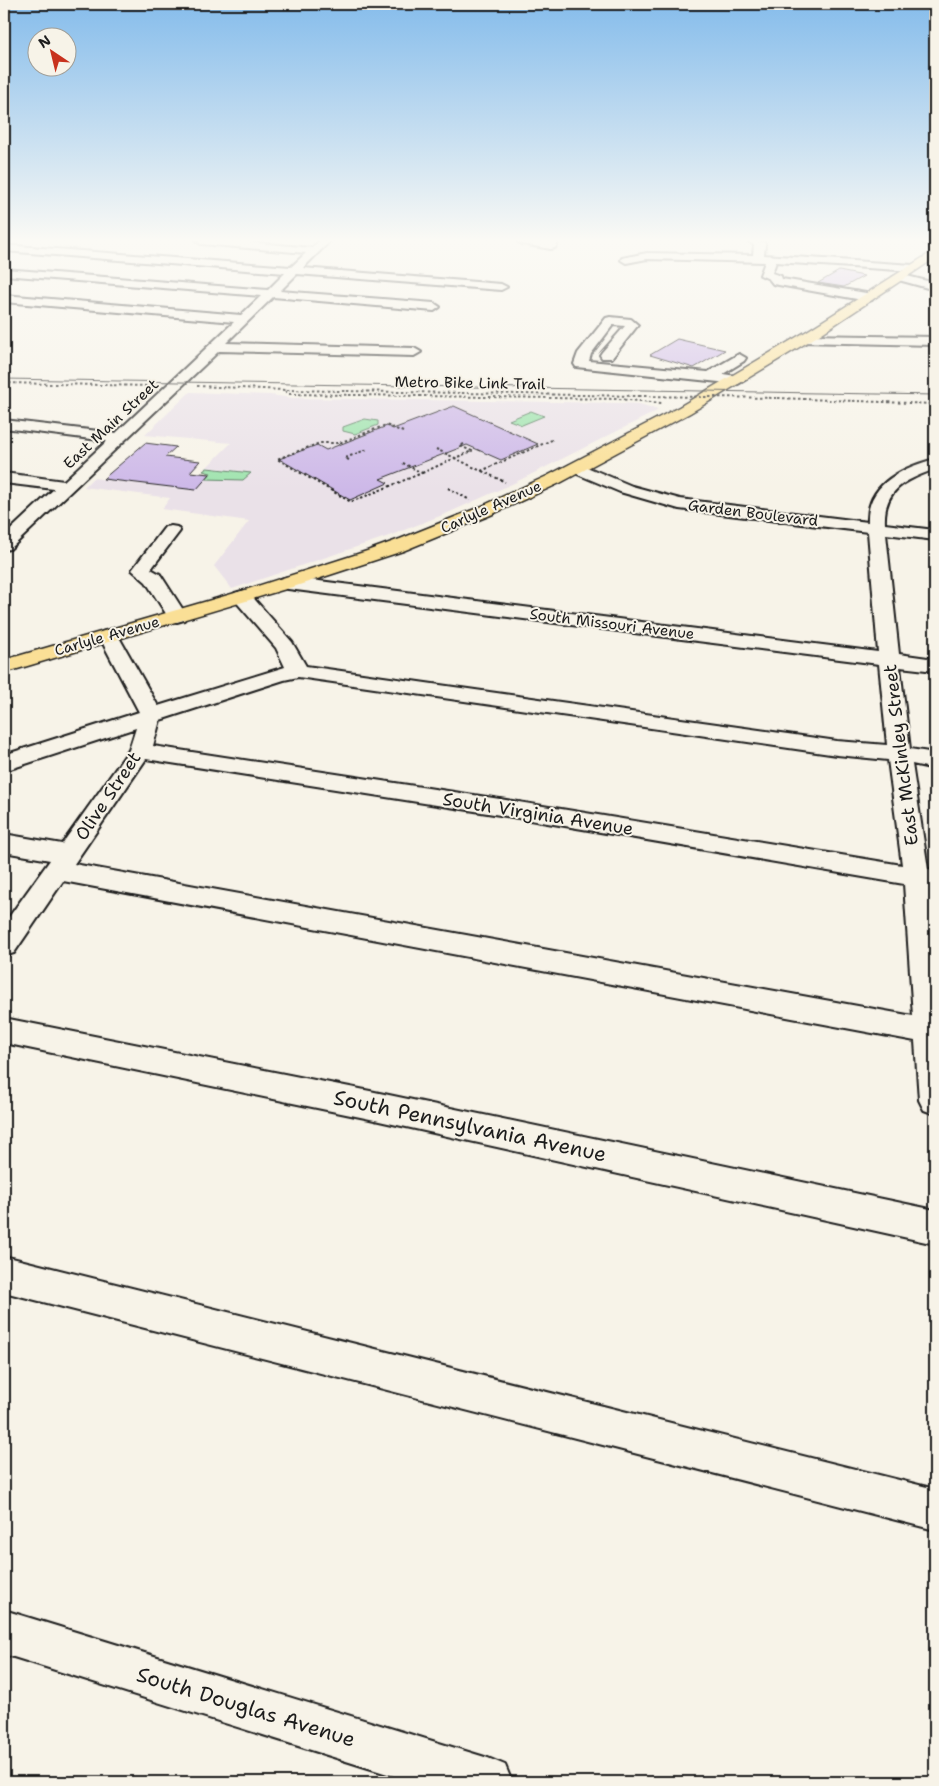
<svg xmlns="http://www.w3.org/2000/svg" width="939" height="1786" viewBox="0 0 939 1786" font-family="'Shantell Sans',sans-serif">
  <style>
    .built { fill: #eae1e8 }
    .green { fill: #9fe3ae; stroke: #5e8065 }
    .building { fill: #cdb8e8; stroke: #1c1c1c }
    .lines { fill: none; stroke-linecap: round; stroke-linejoin: round }
    .minor-casing { stroke: #1c1c1c; stroke-width: 4 }
    .major-casing { stroke: #1c1c1c; stroke-width: 3 }
    .path { stroke: #1c1c1c; stroke-width: 2; stroke-dasharray: 2.5 2.5; stroke-linecap: butt }
    .minor { fill: #f7f3e8; fill-rule: evenodd }
    .major { fill: #fadf96; fill-rule: evenodd }
    .tram { stroke: #1c1c1c; stroke-width: 1 }
    .path-bridge { stroke: #1c1c1c; stroke-width: 2; stroke-dasharray: 2.5 2.5; stroke-linecap: butt }
    .labels { text-anchor: middle; stroke-width: 4; stroke-linejoin: round; paint-order: stroke }
    .far-street-label { font-size: 15px; fill: #1c1c1c; stroke: #f7f3e8 }
    .street-label { font-size: 18px; fill: #1c1c1c; stroke: #f7f3e8 }
    .near-street-label { font-size: 21px; fill: #1c1c1c; stroke: #f7f3e8 }
  </style>
  <rect width="100%" height="100%" fill="#f7f3e8"/>
  <filter id="ink" filterUnits="userSpaceOnUse"><feTurbulence type="fractalNoise" baseFrequency=".02" numOctaves="2"/><feDisplacementMap in="SourceGraphic" scale="10" xChannelSelector="R" yChannelSelector="G"/><feConvolveMatrix kernelMatrix="1 2 1 2 8 2 1 2 1" color-interpolation-filters="sRGB"/></filter>
  <g filter="url(#ink)">
    <path class="built" d="M190,392L270,395L293,398L620,403L640,404L659,410L512,484L450,512L389,536L232,589L214,566L249,521L162,509L170,498L84,487L93,478L196,490L211,473L203,471L231,443L145,435Z"/>
    <path class="green" d="M531,411L544,416L522,425L509,420Z
      M365,419L378,421V425L355,434L343,431V427Z
      M207,468L251,473L243,480L206,479L211,473L203,471Z"/>
    <path class="building" d="M839,271L864,276L844,287L818,283Z
      M677,339L725,350L694,368L650,355Z
      M454,406L538,444L501,460L467,445L380,479L388,483L350,500L279,459L317,445L326,450L387,426L393,429Z
      M145,443L176,447L165,457L200,461L190,472L210,474L196,490L103,479Z"/>
    <g class="lines">
      <g class="minor-casing">
        <path id="minor" d="M196,241H238L312,248L319,241H330L303,268L501,284L507,287L501,290L297,274L280,291L434,303L440,307L434,311L273,297L226,343L414,348L421,352L414,356L219,351L10,549L4,550V536L54,489L4,483V473L64,481L107,441L4,428V420L116,433L234,322L4,302V295L241,315L261,296L4,275V269L268,290L285,273L4,251V245L291,267L306,253L201,244Z
          M517,241H559L555,248L551,249L522,244Z
          M748,241L764,242L765,244L764,255L913,265L919,268L913,271L776,262L772,273L781,276L782,279L872,294L874,297L872,300L868,301L773,284L769,279L760,275L765,262L647,259L626,263L621,260L622,258L647,253L753,255L754,245Z
          M922,241H935V246L923,243Z
          M899,274L935,283V290L895,279L893,277Z
          M610,317L631,319L638,325L612,358H602L600,355L602,352L625,326L613,325L591,354L589,361L708,372L739,354L746,358L744,361L723,374L743,377L745,380L738,384L576,367L574,364L578,353L606,318Z
          M805,335L935,337V345L800,342L799,339Z
          M935,459V469C907,480 883,488 885,524L935,530V540L886,534L899,654L935,659V671L900,667L910,749L935,753V769L912,764L928,869L935,870V890L930,889L935,942V1114L924,1110L919,1100L915,1041L63,881L14,953L4,956V924L50,860L4,852V834L62,844L129,750L136,728L4,771V755L139,712L99,636L102,632L109,630L116,632L158,706L285,667L276,648L232,597L235,593L242,591L249,593L292,642L306,666L837,741L887,745L879,664L288,589L281,587L279,583L281,579L288,577L878,652L868,532L679,509L620,492L570,471L568,468L570,465H582L632,486L680,499L868,522C866,484 904,467 935,459ZM298,677L837,755L888,760L902,865L500,799L153,746L160,720L284,680ZM146,759L500,815L904,884L913,1016L74,864Z
          M171,526L177,527L180,531L151,569L160,574L187,616L184,620L177,622L170,620L146,582L132,570L165,527Z
          M4,1018L370,1091L935,1210V1244L370,1119L4,1043Z
          M4,1256L935,1489V1530L4,1292Z
          M4,1610L488,1758L505,1765L512,1782H413L4,1654Z"/>
      </g>
      <g class="major-casing">
        <path id="major" d="M935,250V258L816,337L690,413L560,483L493,514L403,551L296,586L4,673V660L242,591L367,551L400,539L480,507L547,476L679,407L807,331Z"/>
      </g>
      <path class="path" d="M4,383L151,386
        M197,386L285,390L639,396
        M285,391L289,394L618,399L662,403
        M778,398L935,404
        M403,432L386,425L339,443H320L277,459L351,502L422,473L403,463
        M464,444L460,446L472,451L455,458L481,471L554,439
        M349,460L345,458L368,449
        M482,471L505,482
        M422,473L455,458L436,449
        M448,488L470,500"/>
      <use href="#minor" class="minor"/>
      <use href="#major" class="major"/>
      <path class="tram" d="M4,379L935,395"/>
      <path class="path-bridge" d="M639,396L778,398"/>
    </g>
  </g>
  <linearGradient id="sky" x2="0" y2="1"><stop stop-color="#85bceb"/><stop offset="0.49" stop-color="#fbfaf5"/><stop offset="1" stop-color="#fbfaf5" stop-opacity="0"/></linearGradient>
  <rect width="939" height="491" fill="url(#sky)"/>
  <g class="labels">
    <g class="far-street-label">
      <text transform="translate(470 383) rotate(1)" y="5">Metro Bike Link Trail</text>
      <text transform="translate(111 424) rotate(-43)" y="5">East Main Street</text>
      <text transform="translate(491 507) rotate(-24)" y="5">Carlyle Avenue</text>
      <text transform="translate(753 513) rotate(7)" y="5">Garden Boulevard</text>
      <text transform="translate(612 624) rotate(7)" y="5">South Missouri Avenue</text>
      <text transform="translate(107 636) rotate(-16)" y="5">Carlyle Avenue</text>
    </g>
    <g class="street-label">
      <text transform="translate(901 755) rotate(-97)" y="6">East McKinley Street</text>
      <text transform="translate(108 796) rotate(-56)" y="6">Olive Street</text>
      <text transform="translate(538 814) rotate(9)" y="6">South Virginia Avenue</text>
    </g>
    <g class="near-street-label">
      <text transform="translate(470 1126) rotate(12)" y="7">South Pennsylvania Avenue</text>
      <text transform="translate(246 1707) rotate(17)" y="7">South Douglas Avenue</text>
    </g>
  </g>
  <rect width="939" height="1786" fill="none" stroke="#f7f3e8" stroke-width="20"/>
  <rect x="10" y="10" width="919" height="1766" fill="none" stroke="#1c1c1c" stroke-width="2" filter="url(#ink)"/>
  <g transform="translate(52 52) rotate(325)"><circle r="24" fill="#f7f3e8" stroke="#9f9d96"/>
  <path d="M0-4L9 19L0 12L-9 19Z" fill="#c8321e"/>
  <text y="-8" font-size="14" font-weight="bold" text-anchor="middle" fill="#1c1c1c">N</text>
  </g>
</svg>
